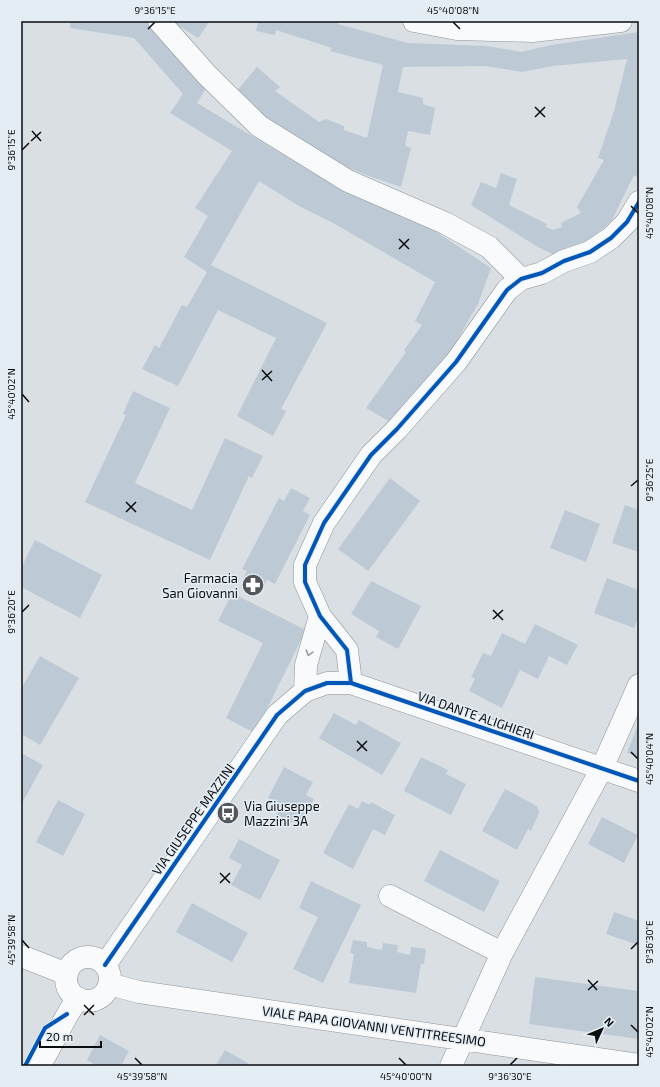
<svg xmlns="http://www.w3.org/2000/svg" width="660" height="1087" viewBox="0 0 660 1087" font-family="'Exo 2',sans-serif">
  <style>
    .building { fill: #bdcad6 }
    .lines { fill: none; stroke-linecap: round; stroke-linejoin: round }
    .minor-casing { stroke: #909497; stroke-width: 23 }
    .minor { stroke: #f9fafb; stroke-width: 22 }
    .cycleway-casing { stroke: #e4edf4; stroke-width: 6 }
    .cycleway { stroke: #0057b8; stroke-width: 4 }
    .oneway { stroke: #999b9d }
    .ticks { fill: none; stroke: #0a0d0f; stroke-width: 1.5 }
    .labels { text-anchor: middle; stroke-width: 3; stroke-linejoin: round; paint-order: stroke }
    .poi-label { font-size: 13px; fill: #0a0d0f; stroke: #e4edf4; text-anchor: end }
    .street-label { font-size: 13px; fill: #0a0d0f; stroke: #e4edf4 }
    .neatline { fill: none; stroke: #0a0d0f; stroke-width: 1.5 }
    .ticks-label { font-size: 10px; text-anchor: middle; fill: #0a0d0f }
  </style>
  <rect width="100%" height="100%" fill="#dadfe4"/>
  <path class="building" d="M71,21H148L206,88L197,103L343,191L435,231L491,268L478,304L437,375L392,423L366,408L406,352L404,350L422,325L415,321L435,282L333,223L299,206L259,181L211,265L327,323L281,409L286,411L273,436L237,416L276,338L218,310L178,386L142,369L155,345L159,348L182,305L187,307L207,272L184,257L208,216L195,208L232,151L170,113L183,94L134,38L70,28Z
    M168,21H208V24L198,38L181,27L177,32Z
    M258,21H339L338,24L408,43L487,46L521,52L551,45L639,32V170L637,177L634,175L612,220L597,234L581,245L561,254H552L536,246L471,205L481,182L496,188L501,173L517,179L509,205L547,224L546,227L553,230L562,227L561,223L581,213L577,207L604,160L598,158L614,111L627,59L553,66L522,72L485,66L403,67L398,92L423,98V104L435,108L430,135L408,131L405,146L411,148L401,187L363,174L334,162L272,124L235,93L257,67L280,87L275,91L319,122L326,119L344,126V130L367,138L383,65L330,51L332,48L276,30L275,35L256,31Z
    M133,391L170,408L135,483L192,510L225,438L263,456L252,478L249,476L210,560L85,502L126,415L123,414Z
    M390,478L420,501L368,571L338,549Z
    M291,488L310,498L303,511L310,515L275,584L267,580L262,589L243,578L247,571L242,569L279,498L284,501Z
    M625,505L639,510V552L612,543Z
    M565,510L600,524L586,562L550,548Z
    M35,540L102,575L80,618L21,587V568Z
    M607,578L639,590V616L634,628L594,613Z
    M371,581L421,606L398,649L376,637L379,631L351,614Z
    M232,593L306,630L255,733L226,718L263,643L218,621Z
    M535,624L578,645L567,665L549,656L538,679L520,670L502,708L469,691L475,679L471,677L483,653L491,656L502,633L525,644Z
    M40,656L79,678L40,745L21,734V689Z
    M334,713L356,725L359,720L401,743L382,775L319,738Z
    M639,722V757L627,753Z
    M21,753L43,765L21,805Z
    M421,757L448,770L446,774L466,784L451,815L404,791Z
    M284,767L313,782L306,795L314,799L300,826L276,814L281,804L268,798Z
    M505,789L537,806L539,813L531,831L528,829L517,850L482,831Z
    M58,800L85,814L63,856L36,842Z
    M362,801L370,805L371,802L395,815L385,835L373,829L353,869L323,853L349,804L358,809Z
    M602,817L638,835L624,863L588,844Z
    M239,839L280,860L260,900L231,885L242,865L229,858Z
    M440,850L500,881L484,912L424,881Z
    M311,881L361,905L323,983L293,969L318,917L299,908Z
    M192,903L248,933L232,962L176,932Z
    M614,912L639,921L638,945L606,934Z
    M353,940L367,942V947L382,950L383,943L398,945L397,952L410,955L411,947L426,949L424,964H421L416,993L349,983L354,954L350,953Z
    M535,977L639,991V1039L529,1024Z
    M100,1035L129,1051L121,1066H97L87,1060Z
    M225,1050L248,1063L246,1066H215Z"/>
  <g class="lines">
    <g class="minor-casing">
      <path id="minor" d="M159,21L207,75L259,126L348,181L445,223L489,247L521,279
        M414,21L457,29L532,31L621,21
        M351,683L347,650L320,616L305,582V565L324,523L371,455L397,429L456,362L507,290L521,279L542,273L564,261L590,252L611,238L627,222L639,202
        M305,691L306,665L320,616
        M390,896L502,953
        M21,956L67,974
        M66 979a22 22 0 1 1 44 0a22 22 0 1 1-44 0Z
        M105,965L277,715L305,691L327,683H351L639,781
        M109,984L139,992L639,1065
        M39,1066C53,1044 63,1019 78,998
        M451,1066L502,953L602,768L639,685"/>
    </g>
    <use href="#minor" class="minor"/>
    <g class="cycleway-casing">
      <path id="cycleway" d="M351,683L347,650L320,616L305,582V565L324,523L371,455L397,429L456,362L507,290L521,279L542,273L564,261L590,252L611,238L627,222L639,202
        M105,965L277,715L305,691L327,683H351L639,781
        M25,1066L45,1028L67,1014"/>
    </g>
    <use href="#cycleway" class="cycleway"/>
  </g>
  <defs><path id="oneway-chevron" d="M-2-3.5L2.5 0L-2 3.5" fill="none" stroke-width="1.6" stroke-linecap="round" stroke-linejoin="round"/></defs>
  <use class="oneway" href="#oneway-chevron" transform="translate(309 653) rotate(106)"/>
  <path class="ticks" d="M453,22L460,29M148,29L155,22M535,107L545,117M535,117L545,107M32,131L41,141M31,141L41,132M22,150L29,143M631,206L638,213M399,239L409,249M399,249L409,239M262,370L272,381M262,380L272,371M22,394L29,402M631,486L638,480M126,502L136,512M126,512L136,502M493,610L503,620M22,612L29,605M493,619L503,610M357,741L367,751M357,751L367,741M631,752L638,759M220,873L230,883M220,883L230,873M22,940L29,948M631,949L638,942M588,980L597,990M588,990L598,981M84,1005L94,1015M84,1015L94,1005M631,1025L638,1032M135,1058L142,1065M399,1058L406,1065M510,1065L517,1058"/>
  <defs>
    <g id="pharmacy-disc" transform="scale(1.15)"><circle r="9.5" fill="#53565a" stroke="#e4edf4"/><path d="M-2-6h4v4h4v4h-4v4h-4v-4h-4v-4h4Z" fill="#fff"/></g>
    <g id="bus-disc" transform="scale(1.15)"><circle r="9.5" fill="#53565a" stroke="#e4edf4"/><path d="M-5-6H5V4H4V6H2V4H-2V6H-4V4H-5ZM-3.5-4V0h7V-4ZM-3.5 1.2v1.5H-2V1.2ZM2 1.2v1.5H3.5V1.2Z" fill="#fff"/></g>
  </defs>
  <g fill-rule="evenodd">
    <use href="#pharmacy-disc" x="253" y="585"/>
    <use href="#bus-disc" x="228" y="813"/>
  </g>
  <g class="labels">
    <g class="poi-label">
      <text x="238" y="583">Farmacia<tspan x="238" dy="15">San Giovanni</tspan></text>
      <text x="244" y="811" text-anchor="start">Via Giuseppe<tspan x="244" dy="15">Mazzini 3A</tspan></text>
    </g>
    <g class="street-label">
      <text transform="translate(476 715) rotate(19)" y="5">VIA DANTE ALIGHIERI</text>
      <text transform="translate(193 819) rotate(-55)" y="5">VIA GIUSEPPE MAZZINI</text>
      <text transform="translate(374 1026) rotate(8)" y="5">VIALE PAPA GIOVANNI VENTITREESIMO</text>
    </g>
  </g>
  <rect width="660" height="1087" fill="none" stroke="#e4edf4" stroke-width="44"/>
  <g transform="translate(602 1029) rotate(46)" stroke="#e4edf4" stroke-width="3" paint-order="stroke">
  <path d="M0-3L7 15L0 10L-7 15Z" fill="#0a0d0f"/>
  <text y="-6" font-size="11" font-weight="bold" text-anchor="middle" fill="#0a0d0f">N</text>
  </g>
  <path d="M40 1041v6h61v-6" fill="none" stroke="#0a0d0f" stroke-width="2"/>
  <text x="46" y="1041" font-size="12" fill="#0a0d0f" stroke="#e4edf4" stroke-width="3" paint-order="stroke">20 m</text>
  <rect x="22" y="22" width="616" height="1043" class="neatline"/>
  <g class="ticks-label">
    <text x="155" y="14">9°36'15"E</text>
    <text x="453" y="14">45°40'08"N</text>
    <text transform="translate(11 150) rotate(-90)" y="4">9°36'15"E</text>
    <text transform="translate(649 213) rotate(-90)" y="4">45°40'08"N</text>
    <text transform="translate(11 394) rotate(-90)" y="4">45°40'02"N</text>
    <text transform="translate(649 480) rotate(-90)" y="4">9°36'25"E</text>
    <text transform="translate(11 612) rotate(-90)" y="4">9°36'20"E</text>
    <text transform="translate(649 759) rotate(-90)" y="4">45°40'04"N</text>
    <text transform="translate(11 940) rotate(-90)" y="4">45°39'58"N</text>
    <text transform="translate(649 942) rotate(-90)" y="4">9°36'30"E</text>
    <text transform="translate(649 1032) rotate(-90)" y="4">45°40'02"N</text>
    <text x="142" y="1080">45°39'58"N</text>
    <text x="406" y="1080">45°40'00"N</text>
    <text x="510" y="1080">9°36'30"E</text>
  </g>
</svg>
